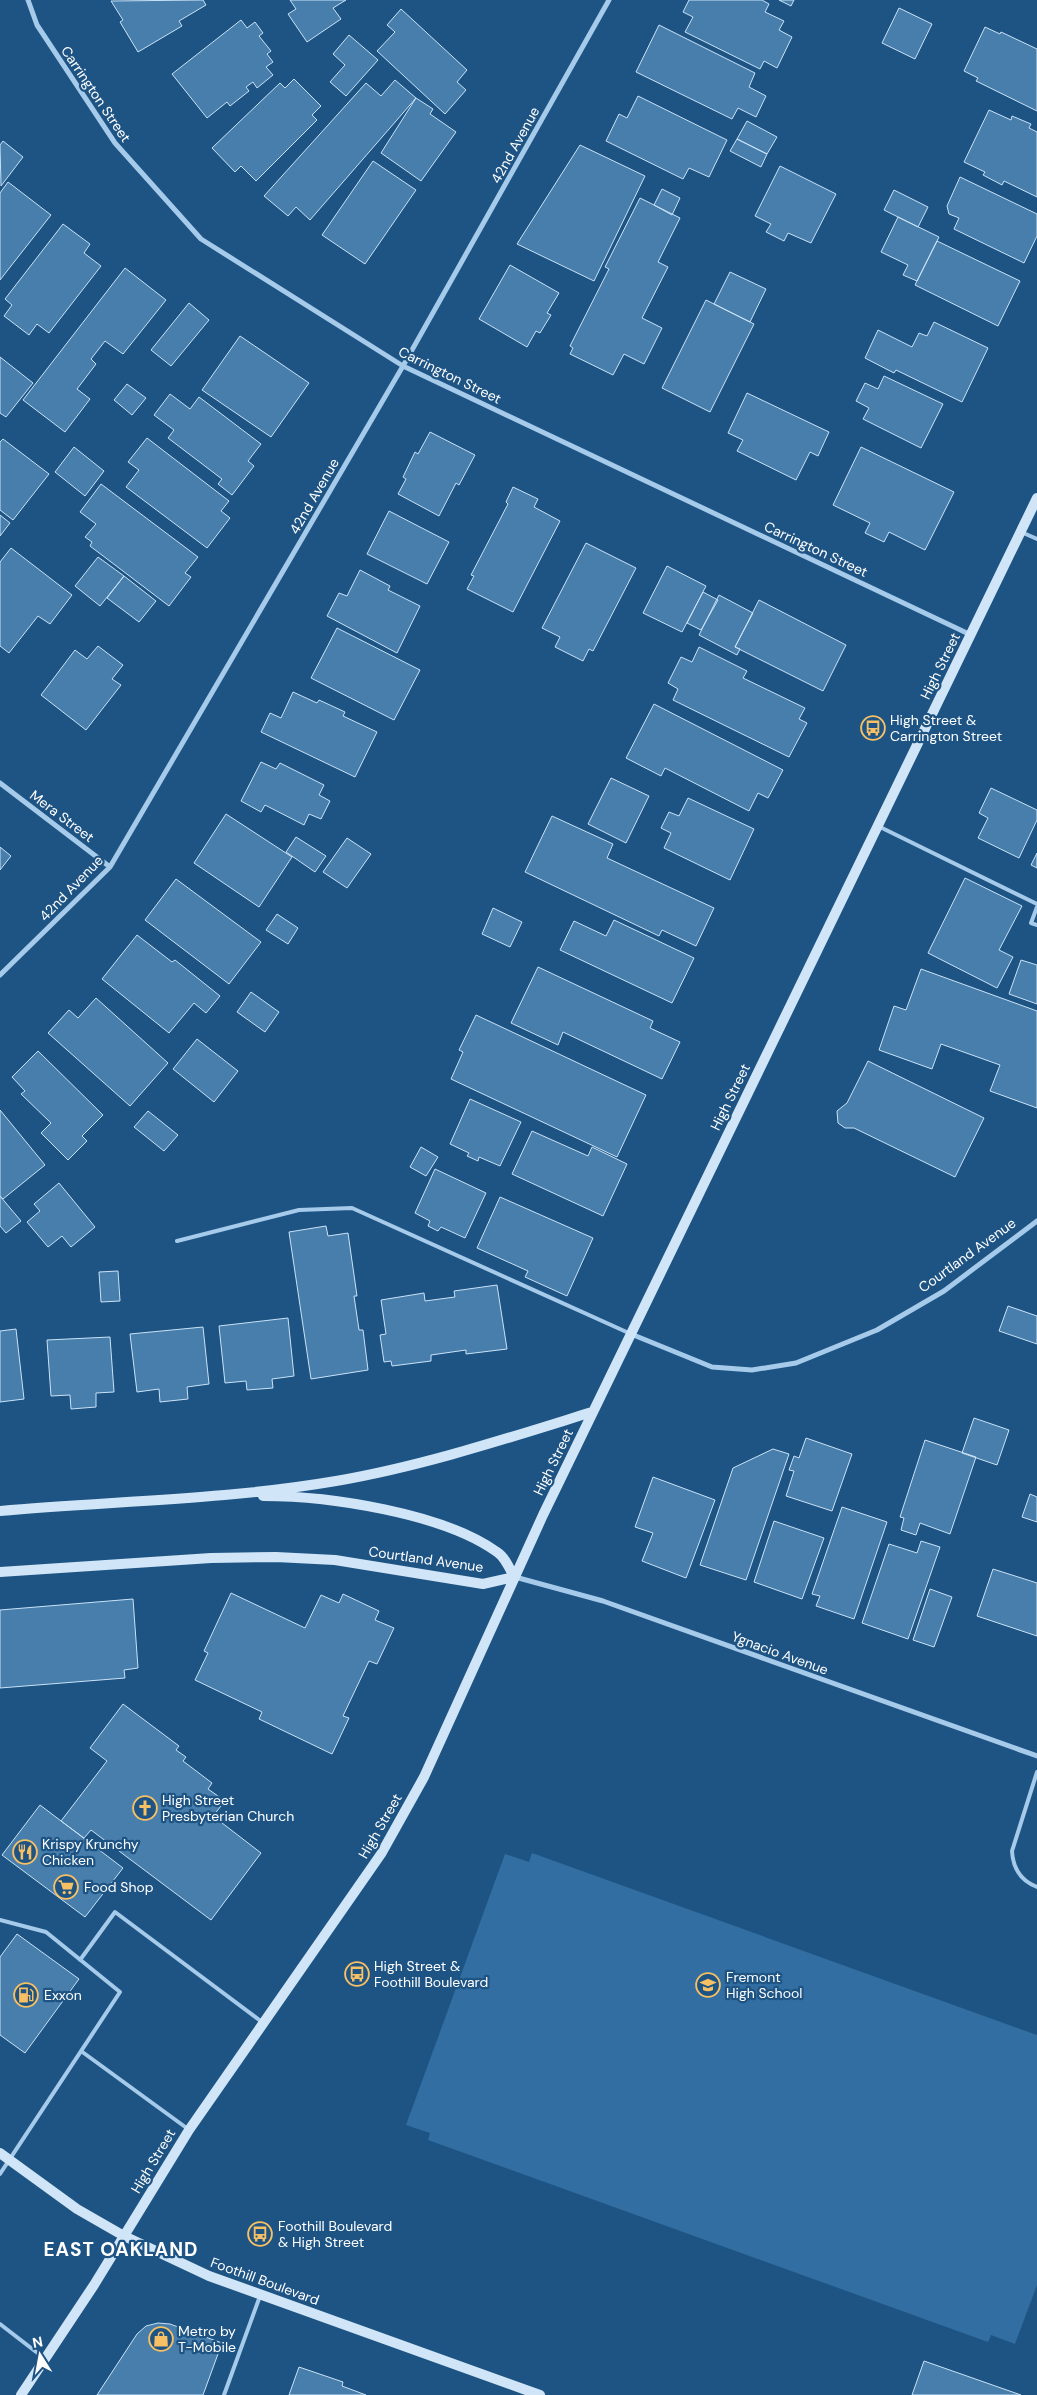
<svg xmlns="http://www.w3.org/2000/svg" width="1037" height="2395" viewBox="0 0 1037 2395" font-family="'DM Sans',sans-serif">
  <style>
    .green { fill: #326ea1 }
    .building { fill: #477eac; stroke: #cae2f7 }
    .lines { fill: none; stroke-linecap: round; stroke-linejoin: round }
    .service { stroke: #a5caea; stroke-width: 4 }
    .minor { stroke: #a5caea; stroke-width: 5 }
    .secondary { stroke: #d0e5f7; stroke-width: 10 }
    .labels { text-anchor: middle; stroke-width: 4.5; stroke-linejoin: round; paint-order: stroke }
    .street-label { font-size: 14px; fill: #fff; stroke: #1e5484 }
    .poi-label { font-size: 14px; fill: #fff; stroke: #1e5484; text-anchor: start }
    .district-label { font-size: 19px; font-weight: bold; letter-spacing: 1px; fill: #fff; stroke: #1e5484 }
  </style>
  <rect width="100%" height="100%" fill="#1e5484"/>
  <path class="green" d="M532,1853L1037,2035V2285L1015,2344L991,2335L988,2342L428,2140L430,2133L406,2125L505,1854L529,1862Z"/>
  <path class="building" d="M203,0L206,5L179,21L182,26L138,52L120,22L123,20L111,1Z
    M290,0H346L333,8L341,19L307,42L288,14L296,9Z
    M689,0H762L769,4L765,12L784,21L779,30L792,37L777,68L764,61L760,69L685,32L693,17L683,12Z
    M779,0H794L791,6Z
    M899,8L932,24L915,59L882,43Z
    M401,9L467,70L457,82L466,90L445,114L377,51L395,32L387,25Z
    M241,20L247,28L255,22L263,33L259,36L271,51L267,54L273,62L266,67L273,75L257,88L253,82L246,87L249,91L230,106L227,102L207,118L172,74Z
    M659,25L755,73L749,87L766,96L756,117L738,108L732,119L636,72Z
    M985,27L1000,34L1001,32L1037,49V111L976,81L978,78L964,71Z
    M349,35L378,60L346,96L330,82L345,65L333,54Z
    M294,79L321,106L312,115L317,120L256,181L241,166L235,172L212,148L280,83L285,88Z
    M395,80L416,98L310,220L296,207L288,216L264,196L366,83L381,96Z
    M638,96L727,140L709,177L689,168L683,179L606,141L619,114L627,118Z
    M416,98L433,109L430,114L456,132L421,181L381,153Z
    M989,110L1011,120L1012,116L1031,124L1029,128L1037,132V197L1004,181L1002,185L983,175L985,172L964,162Z
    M747,121L777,137L767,154L737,139Z
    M737,139L767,154L761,167L730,151Z
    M3,141L23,157L1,186L0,145Z
    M580,145L645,176L594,281L517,244Z
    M373,161L416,190L365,264L322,235Z
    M780,166L836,194L811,243L788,233L784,241L766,232L771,224L755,216Z
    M960,177L1037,214V236L1024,263L954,229L959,218L949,214L947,206Z
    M8,182L51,215L0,280V193Z
    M662,189L680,198L672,215L654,205Z
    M894,190L928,207L918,227L884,210Z
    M640,198L680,218L658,262L668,267L642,318L662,328L644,364L624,354L613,375L570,354L573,348L570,346L609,269L605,267Z
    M898,217L939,237L917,281L903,275L908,265L881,252Z
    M63,224L90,244L84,253L101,266L49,333L37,324L29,335L4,316L12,305L5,299Z
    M937,241L1020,281L998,326L915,285Z
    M510,265L559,293L547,313L551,315L540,333L536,331L527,347L479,319Z
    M125,268L166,300L123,354L105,341L91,359L96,364L77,389L90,399L65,432L23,400Z
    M730,272L766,289L750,322L714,304Z
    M706,300L754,324L710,412L662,388Z
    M189,303L209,320L171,366L151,350Z
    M934,322L988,348L962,402L896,370L894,373L865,358L878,330L912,347L919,333L927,336Z
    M240,336L309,383L271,437L202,390Z
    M0,357L33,383L6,417L0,413Z
    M884,376L943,404L921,448L863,419L869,408L856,401L865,383L878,389Z
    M127,384L146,398L132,415L114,400Z
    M747,393L829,432L818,456L810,452L796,480L737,451L743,440L728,433Z
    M170,394L190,409L199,397L261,444L248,461L254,466L232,495L218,484L222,479L168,438L174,430L154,415Z
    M430,432L475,455L459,485L456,483L439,516L398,494L406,479L403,477L415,452L418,454Z
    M147,438L229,501L221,511L230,518L207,548L126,487L139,470L128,462Z
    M3,439L49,474L13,520L0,510V442Z
    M74,447L104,471L85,496L55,472Z
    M861,447L954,492L925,550L889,532L884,542L865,533L870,523L833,505Z
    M101,484L198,557L185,573L191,577L169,606L90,546L92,542L85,537L96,524L80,512Z
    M513,487L538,499L534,507L560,521L513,612L467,589L474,576L471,575L508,504L506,502Z
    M389,511L449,542L427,584L367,554Z
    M0,515L10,523L0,536Z
    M586,543L636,568L593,651L589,649L583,661L555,647L560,637L542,628Z
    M11,548L72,595L50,624L38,616L9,653L0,646V562Z
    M98,557L124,576L100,606L75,586Z
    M667,566L706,586L682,632L643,613Z
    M360,570L390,586L388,590L420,606L397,653L327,616L339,593L347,596Z
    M124,576L156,601L139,622L107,598Z
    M703,592L718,600L701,630L687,623Z
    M719,595L753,613L735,647L740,649L737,655L699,635Z
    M759,600L846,645L823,691L735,647Z
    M337,628L420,670L394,720L311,678Z
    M98,646L123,665L112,679L121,685L86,730L41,695L75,650L87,659Z
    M699,647L747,671L743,678L805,708L799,719L807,723L789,757L673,700L678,689L668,683L681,657L692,662Z
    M293,692L317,703L319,700L345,712L343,716L377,732L355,777L261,732L270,713L281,718Z
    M654,704L783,770L768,798L758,793L749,811L665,768L661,776L626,758Z
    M261,762L276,769L280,763L324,785L319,795L330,801L321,819L309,814L304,825L265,805L261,812L241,801Z
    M611,778L649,796L626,843L588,824Z
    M991,788L1037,810V820L1019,858L978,838L988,818L979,813Z
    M688,798L754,829L730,880L664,848L671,833L661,828L669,812L679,816Z
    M226,814L292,857L259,907L194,863Z
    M552,816L613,844L607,858L714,908L696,946L662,930L659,936L525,872Z
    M296,837L326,856L315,872L286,852Z
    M347,838L371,854L347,888L323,872Z
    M0,847L11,856L0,870Z
    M1037,853V868L1031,865Z
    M965,878L1022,906L999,950L1013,957L997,988L928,953Z
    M176,879L261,942L229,984L145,920Z
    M493,908L522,922L510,947L482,934Z
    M277,914L298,928L288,944L266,930Z
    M614,920L694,958L672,1003L560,950L574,921L606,936Z
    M137,935L172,962L175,960L220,996L206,1013L194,1003L169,1033L102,979Z
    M1021,960L1037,965V1004L1009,994Z
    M538,967L653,1021L650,1028L680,1042L662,1079L563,1032L558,1045L511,1023Z
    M921,969L1037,1011V1108L990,1091L1000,1065L941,1044L932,1069L879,1050L894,1006L906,1010Z
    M251,992L279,1012L265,1032L237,1012Z
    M96,998L168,1063L130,1106L48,1033L69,1010L78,1018Z
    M476,1015L646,1095L617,1157L451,1079L463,1052L459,1050Z
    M197,1039L238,1071L214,1102L173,1069Z
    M38,1051L103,1115L82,1136L87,1141L68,1160L41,1133L51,1123L21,1094L25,1091L12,1077Z
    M868,1061L984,1118L955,1177L854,1128H845L838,1123L837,1111L847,1103Z
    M470,1099L521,1122L500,1166L479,1157L478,1161L467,1156L469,1153L450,1144Z
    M0,1110L45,1165L3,1199L0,1196Z
    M148,1111L178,1135L164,1151L134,1127Z
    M532,1131L588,1156L592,1147L627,1164L603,1216L512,1174Z
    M421,1147L438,1157L426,1176L410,1167Z
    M435,1169L486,1193L465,1238L441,1227L438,1231L428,1226L430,1221L415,1213Z
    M59,1183L95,1227L71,1247L62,1236L48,1247L27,1222L40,1211L34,1204Z
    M0,1196L21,1221L6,1233L0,1226Z
    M500,1197L593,1238L567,1296L525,1277L528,1271L477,1248Z
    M326,1226L328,1236L348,1233L357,1296H354L359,1330H363L368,1370L311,1379L289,1232Z
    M118,1271L120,1301L101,1302L99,1272Z
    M497,1285L507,1349L466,1354V1350L431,1355V1361L392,1366L391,1361L384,1362L380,1335L386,1334L381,1300L424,1293L425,1301L455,1297L454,1291Z
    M1008,1306L1037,1316V1344L999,1331Z
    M288,1318L294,1376L272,1379L273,1388L247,1390L246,1381L225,1383L219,1326Z
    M203,1327L209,1384L187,1387L188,1399L160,1402L159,1389L137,1392L130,1334Z
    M16,1329L24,1399L0,1402V1331Z
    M110,1337L114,1392L96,1393V1407L71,1409L70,1395L51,1396L47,1340Z
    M974,1418L1009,1430L997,1465L962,1453Z
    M806,1438L852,1454L832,1511L786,1496L794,1471L789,1470L794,1456L799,1458Z
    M925,1440L976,1457L950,1534L920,1523L916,1535L901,1530L904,1518L900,1517Z
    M773,1449L789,1454L746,1580L700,1565L733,1468Z
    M653,1477L715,1500L686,1578L642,1561L653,1533L635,1527Z
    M1030,1494L1037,1497V1522L1022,1517Z
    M842,1507L887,1522L854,1619L816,1606L820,1596L812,1594Z
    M774,1521L824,1538L802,1599L754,1582Z
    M921,1541L940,1547L908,1639L862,1623L889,1544L917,1553Z
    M993,1569L1037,1583V1636L977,1616Z
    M930,1589L952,1597L934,1647L913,1640Z
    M231,1593L305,1628L321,1595L339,1603L343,1594L379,1611L375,1620L394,1628L377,1664L369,1661L343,1716L349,1718L332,1754L259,1719L262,1712L195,1680L208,1653L204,1651Z
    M133,1599L138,1668L124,1670L125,1678L0,1688V1610Z
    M123,1704L179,1746L176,1750L186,1757L183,1761L212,1783L208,1789L225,1801L213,1816L261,1853L211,1920L91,1830L84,1838L61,1821L107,1761L90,1748Z
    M40,1805L123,1868L85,1917L2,1855Z
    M17,1934L79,1979L25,2053L0,2035V1957Z
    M158,2323L170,2324L222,2343L203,2395H97L137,2334L146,2326Z
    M924,2361L1021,2395H912Z
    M299,2367L343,2382L342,2386L366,2395H289Z"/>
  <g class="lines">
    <path class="service" d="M1021,532L1037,539
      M878,826L1037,904
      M1037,907L1031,923L1037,925
      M177,1241L299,1210L352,1208L631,1334
      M1037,1772L1012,1851C1013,1868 1021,1881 1037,1887
      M0,1920L46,1932L120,1992L0,2174
      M80,1960L115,1912L262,2022
      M81,2051L188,2129
      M0,2324L44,2358
      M224,2395L260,2296"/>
    <path class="minor" d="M28,0L37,25L115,143L201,239L403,366L971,635
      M0,783L110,867
      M0,975L110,867L403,366L609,0
      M631,1334L712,1367L752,1370L796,1363L877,1330L944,1291L1037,1221
      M515,1577L603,1601L1037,1756"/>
    <path class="secondary" d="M263,1496C329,1496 443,1513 497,1552C505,1557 510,1569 514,1577
      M0,1511C112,1501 225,1500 336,1481C423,1466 508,1438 592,1412
      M0,1572L211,1558L276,1557L335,1560L483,1584L514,1577
      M0,2153L77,2209L124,2236L209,2276L540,2395
      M21,2395L94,2285L189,2130L381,1854L424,1777L543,1515L1037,498"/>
  </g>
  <defs>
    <g id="bus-ring" transform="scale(1.25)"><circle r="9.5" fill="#1e5484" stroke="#f8c064" stroke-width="1.5"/><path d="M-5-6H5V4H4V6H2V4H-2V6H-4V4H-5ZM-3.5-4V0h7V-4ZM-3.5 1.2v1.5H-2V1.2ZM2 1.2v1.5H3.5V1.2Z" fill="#f8c064"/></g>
    <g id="church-ring" transform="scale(1.25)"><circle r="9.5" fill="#1e5484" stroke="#f8c064" stroke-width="1.5"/><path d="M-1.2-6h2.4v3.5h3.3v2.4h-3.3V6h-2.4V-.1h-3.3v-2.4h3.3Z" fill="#f8c064"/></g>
    <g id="restaurant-ring" transform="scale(1.25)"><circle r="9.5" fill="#1e5484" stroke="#f8c064" stroke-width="1.5"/><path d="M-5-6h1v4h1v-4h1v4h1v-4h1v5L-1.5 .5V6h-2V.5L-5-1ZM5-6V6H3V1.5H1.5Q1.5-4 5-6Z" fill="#f8c064"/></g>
    <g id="supermarket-ring" transform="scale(1.25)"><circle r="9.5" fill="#1e5484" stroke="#f8c064" stroke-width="1.5"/><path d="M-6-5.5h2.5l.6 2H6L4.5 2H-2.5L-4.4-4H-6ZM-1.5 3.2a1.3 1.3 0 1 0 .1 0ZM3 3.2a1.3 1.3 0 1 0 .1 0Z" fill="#f8c064"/></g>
    <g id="school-ring" transform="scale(1.25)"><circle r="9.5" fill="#1e5484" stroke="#f8c064" stroke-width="1.5"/><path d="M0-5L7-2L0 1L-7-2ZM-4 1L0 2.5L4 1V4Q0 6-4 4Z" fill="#f8c064"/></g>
    <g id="fuel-ring" transform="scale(1.25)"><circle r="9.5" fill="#1e5484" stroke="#f8c064" stroke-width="1.5"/><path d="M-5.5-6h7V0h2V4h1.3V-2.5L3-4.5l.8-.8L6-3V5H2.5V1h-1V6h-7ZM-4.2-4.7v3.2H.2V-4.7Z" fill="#f8c064"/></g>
    <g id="shop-ring" transform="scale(1.25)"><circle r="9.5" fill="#1e5484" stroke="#f8c064" stroke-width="1.5"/><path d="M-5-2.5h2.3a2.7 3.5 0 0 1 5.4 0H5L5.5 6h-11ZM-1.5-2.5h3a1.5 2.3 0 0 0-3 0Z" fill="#f8c064"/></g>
  </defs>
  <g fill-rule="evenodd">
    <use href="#bus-ring" x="873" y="728"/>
    <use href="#church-ring" x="145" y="1808"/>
    <use href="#restaurant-ring" x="25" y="1852"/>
    <use href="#supermarket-ring" x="66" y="1887"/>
    <use href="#bus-ring" x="357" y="1974"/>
    <use href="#school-ring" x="708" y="1985"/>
    <use href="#fuel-ring" x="26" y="1995"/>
    <use href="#bus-ring" x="260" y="2234"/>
    <use href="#shop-ring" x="161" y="2339"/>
  </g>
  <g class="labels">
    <g class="street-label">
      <text transform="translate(96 94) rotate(56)" y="5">Carrington Street</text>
      <text transform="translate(515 145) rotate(-61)" y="5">42nd Avenue</text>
      <text transform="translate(450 375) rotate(26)" y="5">Carrington Street</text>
      <text transform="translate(314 496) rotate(-60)" y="5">42nd Avenue</text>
      <text transform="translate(816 549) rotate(25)" y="5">Carrington Street</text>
      <text transform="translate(940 666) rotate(-64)" y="5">High Street</text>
      <text transform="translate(62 816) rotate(37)" y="5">Mera Street</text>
      <text transform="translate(71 888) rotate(-46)" y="5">42nd Avenue</text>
      <text transform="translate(730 1097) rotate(-64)" y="5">High Street</text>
      <text transform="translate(967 1255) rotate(-36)" y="5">Courtland Avenue</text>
      <text transform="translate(553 1462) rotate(-64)" y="5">High Street</text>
      <text transform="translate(426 1559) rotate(8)" y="5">Courtland Avenue</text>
      <text transform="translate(780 1653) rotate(20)" y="5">Ygnacio Avenue</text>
      <text transform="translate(380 1826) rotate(-60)" y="5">High Street</text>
      <text transform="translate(153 2161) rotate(-59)" y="5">High Street</text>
      <text transform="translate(265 2281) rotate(20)" y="5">Foothill Boulevard</text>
    </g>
    <g class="poi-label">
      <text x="890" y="725">High Street &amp;<tspan x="890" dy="16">Carrington Street</tspan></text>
      <text x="162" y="1805">High Street<tspan x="162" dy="16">Presbyterian Church</tspan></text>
      <text x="42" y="1849">Krispy Krunchy<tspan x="42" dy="16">Chicken</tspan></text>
      <text x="84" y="1892">Food Shop</text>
      <text x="374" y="1971">High Street &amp;<tspan x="374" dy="16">Foothill Boulevard</tspan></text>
      <text x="726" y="1982">Fremont<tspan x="726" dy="16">High School</tspan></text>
      <text x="44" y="2000">Exxon</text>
      <text x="278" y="2231">Foothill Boulevard<tspan x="278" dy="16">&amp; High Street</tspan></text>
      <text x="178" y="2336">Metro by<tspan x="178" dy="16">T-Mobile</tspan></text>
    </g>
    <g class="district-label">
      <text x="121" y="2256">EAST OAKLAND</text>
    </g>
  </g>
  <g transform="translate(40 2355) rotate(349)" stroke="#1e5484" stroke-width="4" paint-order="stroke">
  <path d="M0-4L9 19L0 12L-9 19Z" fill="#ffffff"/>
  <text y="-8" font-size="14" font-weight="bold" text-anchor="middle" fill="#ffffff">N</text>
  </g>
</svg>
